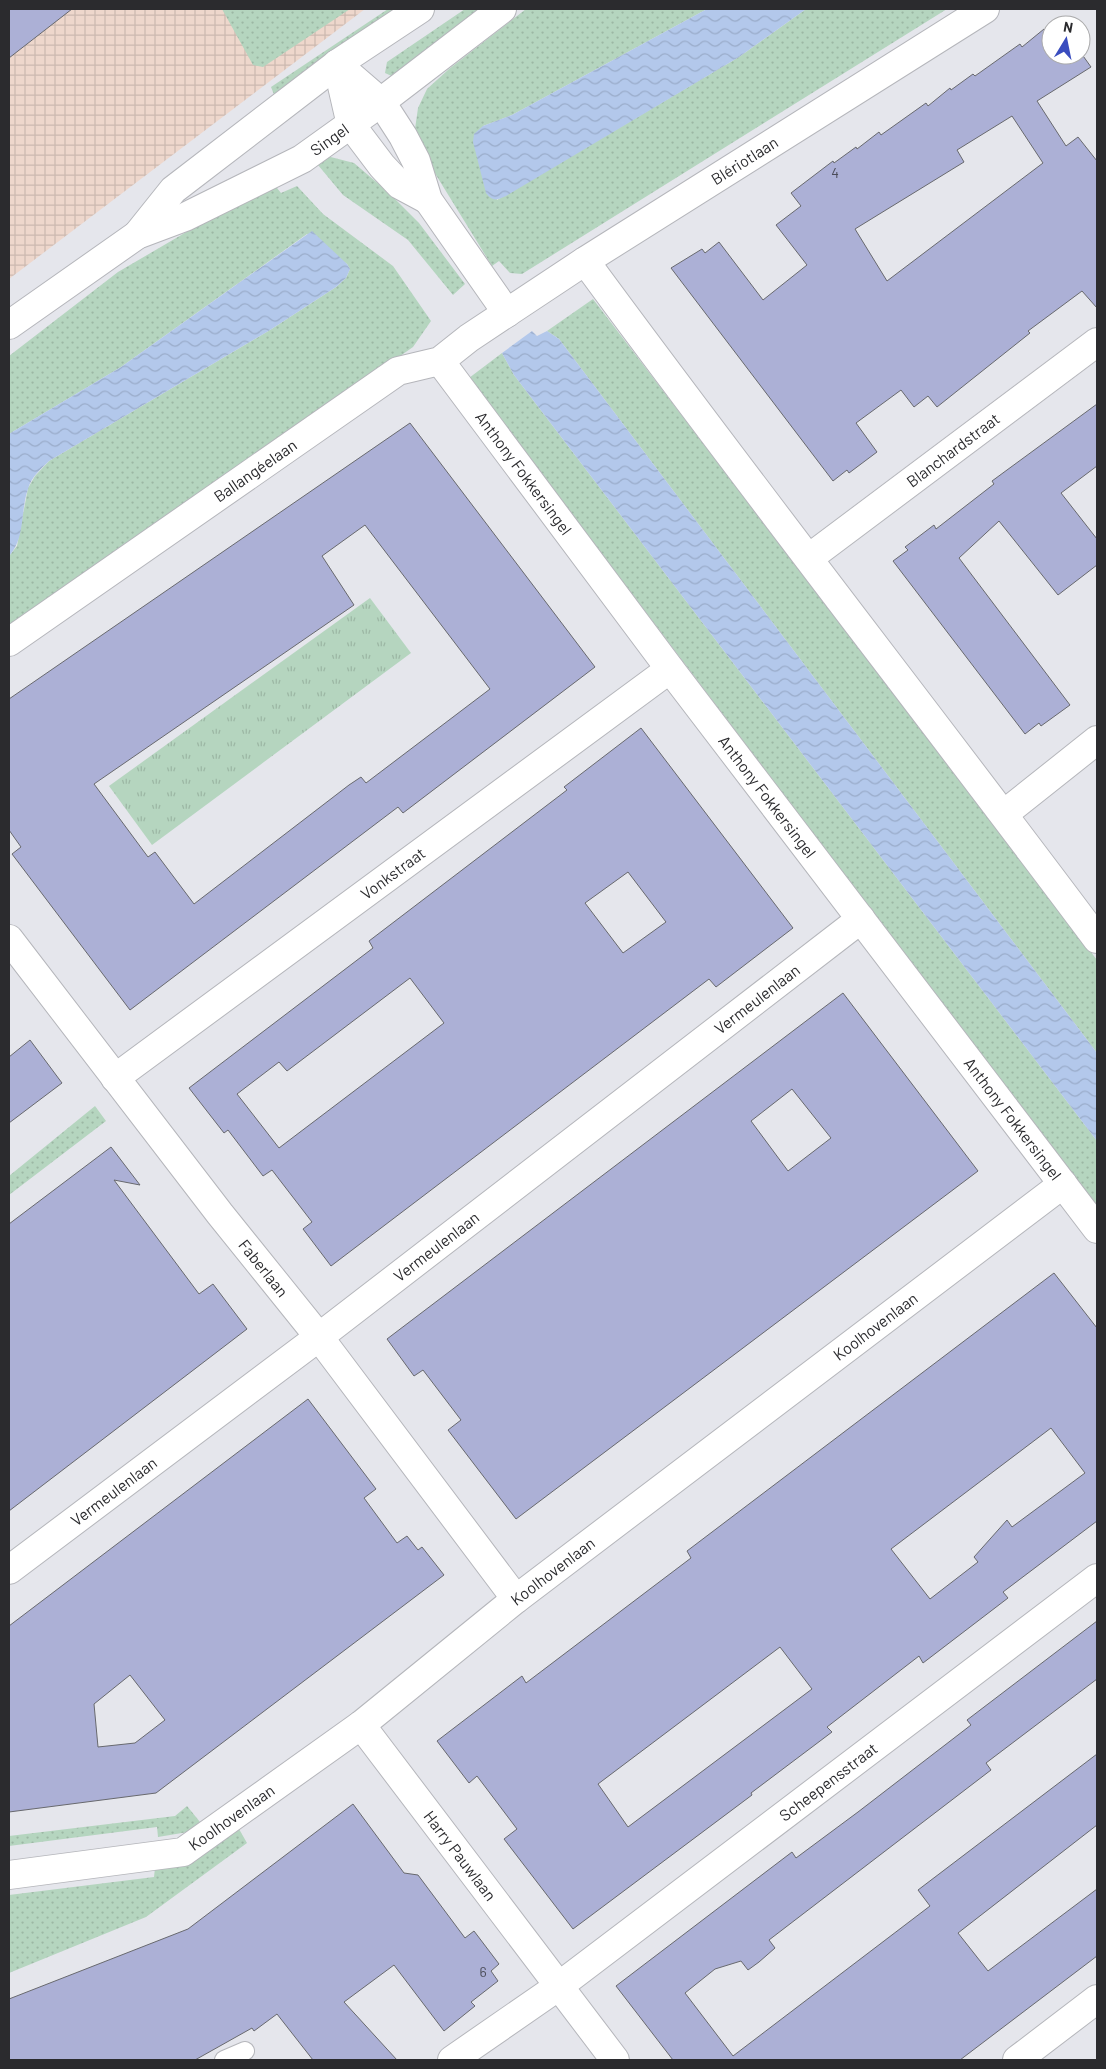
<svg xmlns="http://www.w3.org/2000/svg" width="1106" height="2069" viewBox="0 0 1106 2069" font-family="Barlow,sans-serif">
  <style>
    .industrial { fill: url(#industrial-grid) }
    .grass { fill: url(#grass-dots) }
    .park { fill: url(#park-tufts) }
    .water { fill: url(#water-waves) }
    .building { fill: #acb0d6; stroke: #68696e; fill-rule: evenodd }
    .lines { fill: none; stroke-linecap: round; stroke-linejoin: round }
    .service-casing { stroke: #b5b6bb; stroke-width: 20 }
    .minor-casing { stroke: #b5b6bb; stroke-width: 30 }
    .secondary-casing { stroke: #b5b6bb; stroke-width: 30 }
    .service { stroke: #fff; stroke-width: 18 }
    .minor { stroke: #fff; stroke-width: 28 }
    .secondary { stroke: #fff; stroke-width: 28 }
    .labels { text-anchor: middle; stroke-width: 4; stroke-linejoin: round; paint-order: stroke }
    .number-label { font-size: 14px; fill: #4b4c58 }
    .street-label { font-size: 16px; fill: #2b2b2e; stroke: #fff }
  </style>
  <defs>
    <pattern id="industrial-grid" width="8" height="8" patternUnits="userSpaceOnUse" patternTransform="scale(1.25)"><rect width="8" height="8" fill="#eed7cc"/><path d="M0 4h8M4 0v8" fill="none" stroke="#ccb9b0"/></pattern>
    <pattern id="grass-dots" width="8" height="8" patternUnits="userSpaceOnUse" patternTransform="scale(1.25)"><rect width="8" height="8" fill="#b5d5bf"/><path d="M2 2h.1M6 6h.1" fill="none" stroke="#9cb7a4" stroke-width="1.8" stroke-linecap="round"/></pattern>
    <pattern id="park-tufts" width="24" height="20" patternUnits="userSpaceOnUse" patternTransform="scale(1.25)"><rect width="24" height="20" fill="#b5d5bf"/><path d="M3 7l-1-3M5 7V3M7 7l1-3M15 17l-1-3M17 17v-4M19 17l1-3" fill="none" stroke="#9cb7a4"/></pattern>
    <pattern id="water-waves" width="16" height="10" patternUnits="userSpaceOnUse" patternTransform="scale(1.25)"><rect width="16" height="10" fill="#b3c8eb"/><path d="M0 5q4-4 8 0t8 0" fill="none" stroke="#9aacca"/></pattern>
  </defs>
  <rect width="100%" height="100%" fill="#e5e6ec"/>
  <path class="industrial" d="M9,9H365L9,279Z"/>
  <path class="grass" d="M222,9H350L263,67L253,65Z
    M388,9H400L275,97L271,87Z
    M465,9H486L396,78L385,73L387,62Z
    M526,9H707L512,115L483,126L497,200L739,57L806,9H947L522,274L510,273L499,261L492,266L428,162L415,129L418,108L427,89L449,69Z
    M319,154L354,163L388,192L419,223L465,284L453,295L408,240L343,195L318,165Z
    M272,182L281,193L297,186L323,214L393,266L431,321L413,347L9,631V556L17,546L28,488L35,476L49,461L270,330L336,287L346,278L350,269L347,264L307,234L121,367L9,434V356L118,272Z
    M593,299L1097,960V1053L559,339L547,331Z
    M502,353L514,375L1097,1141V1210L469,378Z
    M95,1106L106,1121L9,1195V1176Z
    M187,1806L200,1822L188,1832L158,1837L157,1827L9,1846V1836L175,1816Z
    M239,1829L247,1843L146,1917L9,1973V1895L154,1877L155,1868Z"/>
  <path class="park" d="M370,598L411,653L152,845L109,786Z"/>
  <path class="water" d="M707,9H806L739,57L506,196C497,200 493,202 486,193L473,142L474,134L483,126L512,115Z
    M312,231L347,264L350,269L346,278L336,287L270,330L49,461C41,469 31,477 28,489C20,511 26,537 9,556V434L121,367Z
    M532,331L537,336L547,331L559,339L1097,1053V1141L514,375L502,353Z"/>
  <path class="building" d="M9,9H72L9,58Z
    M1044,29L1047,34L1051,31V55H1081V53L1091,67L1037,101L1066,146L1078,137L1097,161V308L1082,291L1028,331L1030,333L937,407L928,396L914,407L901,390L856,423L877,452L849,473L847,470L833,481L671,268L702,249L705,253L719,242L763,300L807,265L776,225L801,206L791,193L833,161L834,163L856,147L857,149L879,132L881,135L926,103L928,106L950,88L951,90L973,74L975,76L1020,44L1022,47ZM1012,116L1043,163L887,281L855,229L964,162L957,150Z
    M1097,404V466L1061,493L1097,539V565L1058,595L999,521L959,558L1070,705L1041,726L1039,723L1025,734L893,561L908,550L905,547L934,525L936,529L994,484L992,481Z
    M410,423L595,667L403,813L398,807L130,1010L12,854L21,847L9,830V699ZM365,525L490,689L366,783L361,777L349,785L194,904L155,852L148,857L94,784L354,605L322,556Z
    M641,728L793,928L716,987L709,979L331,1266L303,1229L312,1222L272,1170L263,1176L228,1130L224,1133L189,1088L373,948L369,941L567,790L564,787ZM628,872L666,922L623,953L585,903ZM410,978L444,1023L279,1148L237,1094L279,1062L287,1071Z
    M843,993L978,1171L516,1519L448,1430L461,1420L423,1370L414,1376L387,1339ZM792,1089L831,1138L788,1171L751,1121Z
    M30,1040L62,1083L9,1123V1057Z
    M111,1147L140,1185L114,1180L199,1294L213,1284L247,1329L9,1511V1224Z
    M1054,1273L1097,1328V1521L1003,1592L1008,1598L923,1663L919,1656L827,1727L832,1732L751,1793L752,1795L573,1929L504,1839L517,1829L477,1776L469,1783L437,1741L522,1676L526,1683L650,1589L691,1558L687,1551ZM1051,1428L1085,1473L1012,1527L1007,1520L974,1557L978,1562L930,1599L891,1549ZM780,1647L812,1689L628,1827L598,1784Z
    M308,1399L376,1489L364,1498L397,1543L407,1536L418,1550L422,1547L444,1575L156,1793L9,1812V1626ZM130,1675L165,1720L135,1743L98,1747L94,1704Z
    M1097,1621V1679L986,1763L991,1770L769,1940L775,1948L759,1962L748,1970L741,1961L715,1969L685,1993L733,2056L930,1906L918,1890L1097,1754V1825L958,1933L988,1971L1097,1889V1956L960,2060H673L616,1986L792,1852L796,1858L858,1812L971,1725L967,1720Z
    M353,1804L404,1873L418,1875L465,1938L474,1931L499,1964L491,1971L498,1981L471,2002L475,2006L444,2031L394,1965L344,2002L397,2060H313L277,2014L254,2031L252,2028L195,2060H9V1999L188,1929Z"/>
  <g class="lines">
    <g class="service-casing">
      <path id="service" d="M224,2060L245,2051"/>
    </g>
    <g class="minor-casing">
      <g id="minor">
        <path d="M337,64L381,102L403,136L416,161L428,200L507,313"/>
        <path d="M337,64L351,125L382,166L400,185L428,200"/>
        <path d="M585,261C753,490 928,713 1097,939"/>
        <path id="s1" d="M440,361L670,669L1097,1229"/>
        <path id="s2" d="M809,558L1097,342"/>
        <path id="s3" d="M9,642L398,371L440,361L469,338L585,261L985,9"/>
        <path d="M1004,814L1097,740"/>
        <path id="s4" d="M9,939L220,1214L319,1337L516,1599"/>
        <path id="s5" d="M115,1078L670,669"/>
        <path id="s6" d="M9,1570L319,1337L861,919"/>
        <path id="s7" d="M361,1725L615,2060"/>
        <path id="s8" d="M9,1875L183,1852L361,1725L516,1599L1063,1184"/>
        <path id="s9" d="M452,2060L559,1986L1097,1578"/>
        <path d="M1017,2060L1097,1999"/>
      </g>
    </g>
    <g class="secondary-casing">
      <g id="secondary">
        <path d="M137,235L173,190L337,64L420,9"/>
        <path id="s10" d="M9,325L137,235L185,217L302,159L369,111L502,9"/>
      </g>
    </g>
    <use href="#service" class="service"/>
    <use href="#minor" class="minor"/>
    <use href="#secondary" class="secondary"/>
  </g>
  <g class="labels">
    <g class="number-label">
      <text x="835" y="178">4</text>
      <text x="483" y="1977">6</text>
    </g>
    <g class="street-label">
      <text dy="6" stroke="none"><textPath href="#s10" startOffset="372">Singel</textPath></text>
      <text dy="6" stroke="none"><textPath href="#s3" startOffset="882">Blériotlaan</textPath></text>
      <text dy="6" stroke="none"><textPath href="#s2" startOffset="180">Blanchardstraat</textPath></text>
      <text dy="6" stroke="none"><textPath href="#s3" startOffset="300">Ballangéelaan</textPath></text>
      <text dy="6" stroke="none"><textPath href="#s1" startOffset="140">Anthony Fokkersingel</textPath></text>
      <text dy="6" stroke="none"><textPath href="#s1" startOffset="545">Anthony Fokkersingel</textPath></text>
      <text dy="6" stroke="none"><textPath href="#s5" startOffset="345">Vonkstraat</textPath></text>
      <text dy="6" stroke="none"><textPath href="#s6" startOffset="941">Vermeulenlaan</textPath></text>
      <text dy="6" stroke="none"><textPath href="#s1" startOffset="950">Anthony Fokkersingel</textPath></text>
      <text dy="6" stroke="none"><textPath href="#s6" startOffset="536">Vermeulenlaan</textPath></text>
      <text dy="6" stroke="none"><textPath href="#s4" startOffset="416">Faberlaan</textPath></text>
      <text dy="6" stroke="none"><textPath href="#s8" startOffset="1045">Koolhovenlaan</textPath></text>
      <text dy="6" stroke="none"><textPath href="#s6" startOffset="131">Vermeulenlaan</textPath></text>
      <text dy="6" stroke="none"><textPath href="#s8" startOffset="640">Koolhovenlaan</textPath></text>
      <text dy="6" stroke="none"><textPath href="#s9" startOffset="468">Scheepensstraat</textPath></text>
      <text dy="6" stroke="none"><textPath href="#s8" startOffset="235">Koolhovenlaan</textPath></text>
      <text dy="6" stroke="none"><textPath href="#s7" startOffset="164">Harry Pauwlaan</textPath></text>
    </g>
  </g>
  <rect width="1106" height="2069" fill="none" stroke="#2b2b2e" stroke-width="20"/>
  <g transform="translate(1066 40) rotate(10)"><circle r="24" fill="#ffffff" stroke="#aaaaab"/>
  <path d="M0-4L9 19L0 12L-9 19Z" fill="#3a4dbf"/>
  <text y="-8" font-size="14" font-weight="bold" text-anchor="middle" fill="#2b2b2e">N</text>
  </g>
</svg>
